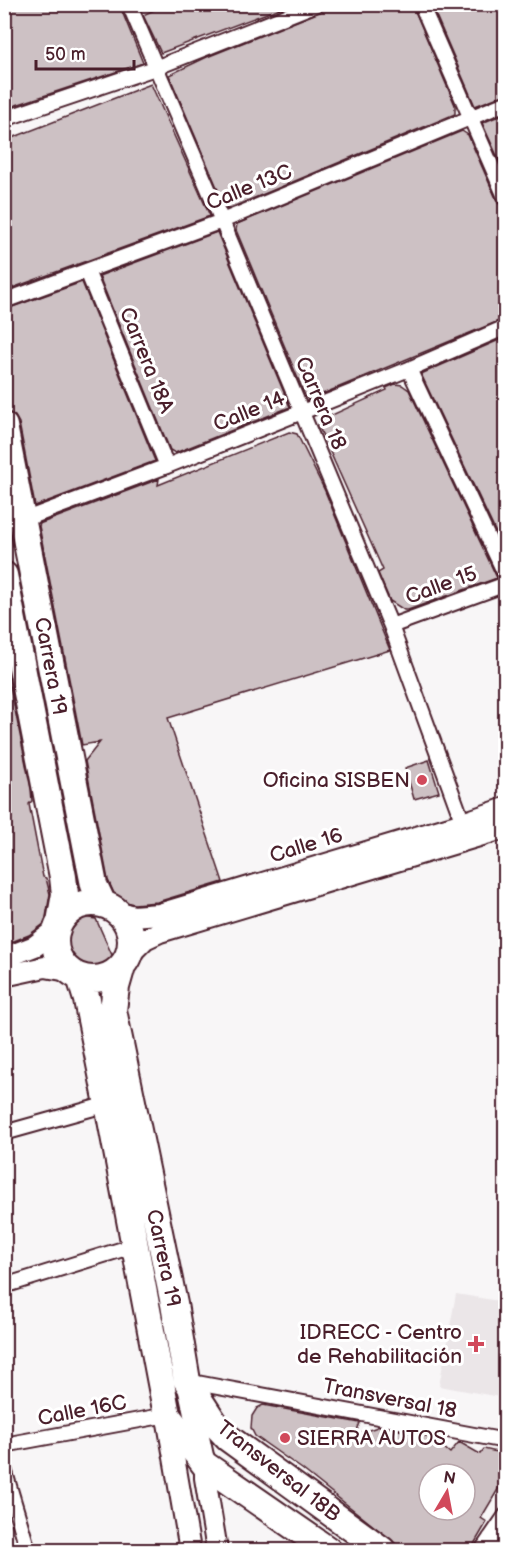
<svg xmlns="http://www.w3.org/2000/svg" width="510" height="1555" viewBox="0 0 510 1555" font-family="'Balsamiq Sans',sans-serif">
  <style>
    .built { fill: #ebe6e8 }
    .building { fill: #cdc1c4; stroke: #4a1f2b; stroke-width: 1.5; fill-rule: evenodd }
    .lines { fill: none; stroke-linecap: round; stroke-linejoin: round }
    .street-casing { stroke: #4a1f2b; stroke-width: 18 }
    .secondary-casing { stroke: #4a1f2b; stroke-width: 24 }
    .highway-casing { stroke: #4a1f2b; stroke-width: 30 }
    .street { stroke: #fff; stroke-width: 14 }
    .secondary { stroke: #fff; stroke-width: 20 }
    .highway { stroke: #fff; stroke-width: 26 }
    .poi-dot { fill: #d1495b; stroke: #fff; stroke-width: 2 }
    .labels { text-anchor: middle; stroke-width: 6; stroke-linejoin: round; paint-order: stroke }
    .street-label { font-size: 21px; fill: #4a1f2b; stroke: #fff }
    .poi-label { font-size: 21px; fill: #4a1f2b; stroke: #fff; text-anchor: end }
  </style>
  <rect width="100%" height="100%" fill="#f8f6f7"/>
  <filter id="ink" filterUnits="userSpaceOnUse"><feTurbulence type="fractalNoise" baseFrequency=".0167" numOctaves="2"/><feDisplacementMap in="SourceGraphic" scale="12" xChannelSelector="R" yChannelSelector="G"/><feConvolveMatrix kernelMatrix="1 2 1 2 8 2 1 2 1" color-interpolation-filters="sRGB"/></filter>
  <g filter="url(#ink)">
    <path class="built" d="M456,1294L505,1302V1398L439,1386Z"/>
    <path class="building" d="M4,4H119L143,63L4,109Z
      M167,4H291L161,53L143,15Z
      M326,4H412L455,105V114L228,209L225,206L169,75L207,57L320,12Z
      M431,4H506V94L475,106Z
      M151,84L210,216L4,291V141Z
      M506,113V175L482,123Z
      M462,131L468,135L498,203L506,208V318L308,400L304,393L236,230L237,224Z
      M217,232L290,407L175,453L170,450L99,276Z
      M82,282L155,461L35,506L19,423L15,416L8,412L4,386V310Z
      M506,337V554L421,374Z
      M395,384L402,385L409,390L497,578L408,610H404L390,601L378,573L383,570L318,425L321,420L387,390L386,388Z
      M289,432L297,434L325,491L390,650L168,718L223,882L157,902L134,904L117,900L108,880L85,761L100,742L82,745L39,526L40,524H39L159,479L158,485Z
      M4,656L31,789L32,801L29,804L43,877L46,878L50,894L45,923L29,935L4,945Z
      M429,760L439,792L414,799L405,768Z
      M82,917L96,919L112,955L104,976L96,977L90,966L66,958L64,951L66,937Z
      M263,1405L360,1423L355,1435L380,1426L431,1437L450,1453L459,1442L480,1454L484,1449L506,1454V1476L481,1518L487,1522L470,1551H405L302,1469L255,1436L251,1428L252,1416L257,1408ZM429,1474H465V1510H429Z"/>
    <g class="lines">
      <g class="street-casing">
        <path id="street" d="M129,4L222,221L391,626L463,823
          M421,4L506,199
          M4,119L155,68L317,4
          M87,271L167,466
          M4,301L222,221L506,103
          M409,369L506,576
          M4,523L23,520L167,466L409,369L506,327
          M391,626L506,584
          M4,1133L108,1104
          M4,1286L136,1245
          M186,1381L506,1441
          M4,1445L167,1415
          M4,1469L28,1550
          M490,1538L506,1546
          M482,1550L506,1515"/>
      </g>
      <g class="secondary-casing">
        <path id="secondary" d="M118,912L133,916L159,914L463,823L506,808
          M129,955L145,939L160,932L506,828
          M4,958L35,946L57,929
          M4,976L45,967L68,971
          M189,1391L205,1465V1478L217,1550
          M167,1417L190,1550"/>
      </g>
      <g class="highway-casing">
        <path id="highway" d="M4,426L94,885L103,904
          M4,575L63,877L65,894L60,922
          M55 941a38 38 0 1 1 76 0a38 38 0 1 1-76 0Z
          M122,966L116,987L113,1010L174,1304L187,1381L215,1424L228,1438L382,1550
          M80,977L87,1000L108,1104L167,1415L205,1465L328,1550"/>
      </g>
      <use href="#street" class="street"/>
      <use href="#secondary" class="secondary"/>
      <use href="#highway" class="highway"/>
    </g>
  </g>
  <g class="poi-dot">
    <circle cx="422" cy="780" r="6"/>
    <path d="M473 1335h6v6h6v6h-6v6h-6v-6h-6v-6h6z"/>
    <circle cx="285" cy="1438" r="6"/>
  </g>
  <g class="labels">
    <g class="street-label">
      <text transform="translate(249 187) rotate(-22)" y="7">Calle 13C</text>
      <text transform="translate(147 360) rotate(68)" y="7">Carrera 18A</text>
      <text transform="translate(321 403) rotate(67)" y="7">Carrera 18</text>
      <text transform="translate(249 411) rotate(-22)" y="7">Calle 14</text>
      <text transform="translate(441 585) rotate(-20)" y="7">Calle 15</text>
      <text transform="translate(51 666) rotate(79)" y="7">Carrera 19</text>
      <text transform="translate(306 845) rotate(-17)" y="7">Calle 16</text>
      <text transform="translate(164 1258) rotate(78)" y="7">Carrera 19</text>
      <text transform="translate(390 1398) rotate(11)" y="7">Transversal 18</text>
      <text transform="translate(82 1410) rotate(-11)" y="7">Calle 16C</text>
      <text transform="translate(279 1471) rotate(38)" y="7">Transversal 18B</text>
    </g>
    <g class="poi-label">
      <text x="410" y="787">Oficina SISBEN</text>
      <text x="462" y="1339">IDRECC - Centro<tspan x="462" dy="24">de Rehabilitación</tspan></text>
      <text x="297" y="1445" text-anchor="start">SIERRA AUTOS</text>
    </g>
  </g>
  <rect width="510" height="1555" fill="none" stroke="#fff" stroke-width="24"/>
  <rect x="12" y="12" width="486" height="1531" fill="none" stroke="#4a1f2b" stroke-width="2" filter="url(#ink)"/>
  <g transform="translate(447 1492) rotate(10)"><circle r="28" fill="#ffffff" stroke="#b7a5aa" stroke-width="1.5"/>
  <path d="M0-4.5L10 22L0 15L-10 22Z" fill="#d1495b"/>
  <text y="-9" font-size="16" font-weight="bold" text-anchor="middle" fill="#4a1f2b">N</text>
  </g>
  <path d="M36 60v9h98v-9" fill="none" stroke="#4a1f2b" stroke-width="3"/>
  <text x="45" y="60" font-size="18" fill="#4a1f2b" stroke="#ffffff" stroke-width="4.5" paint-order="stroke">50 m</text>
</svg>
